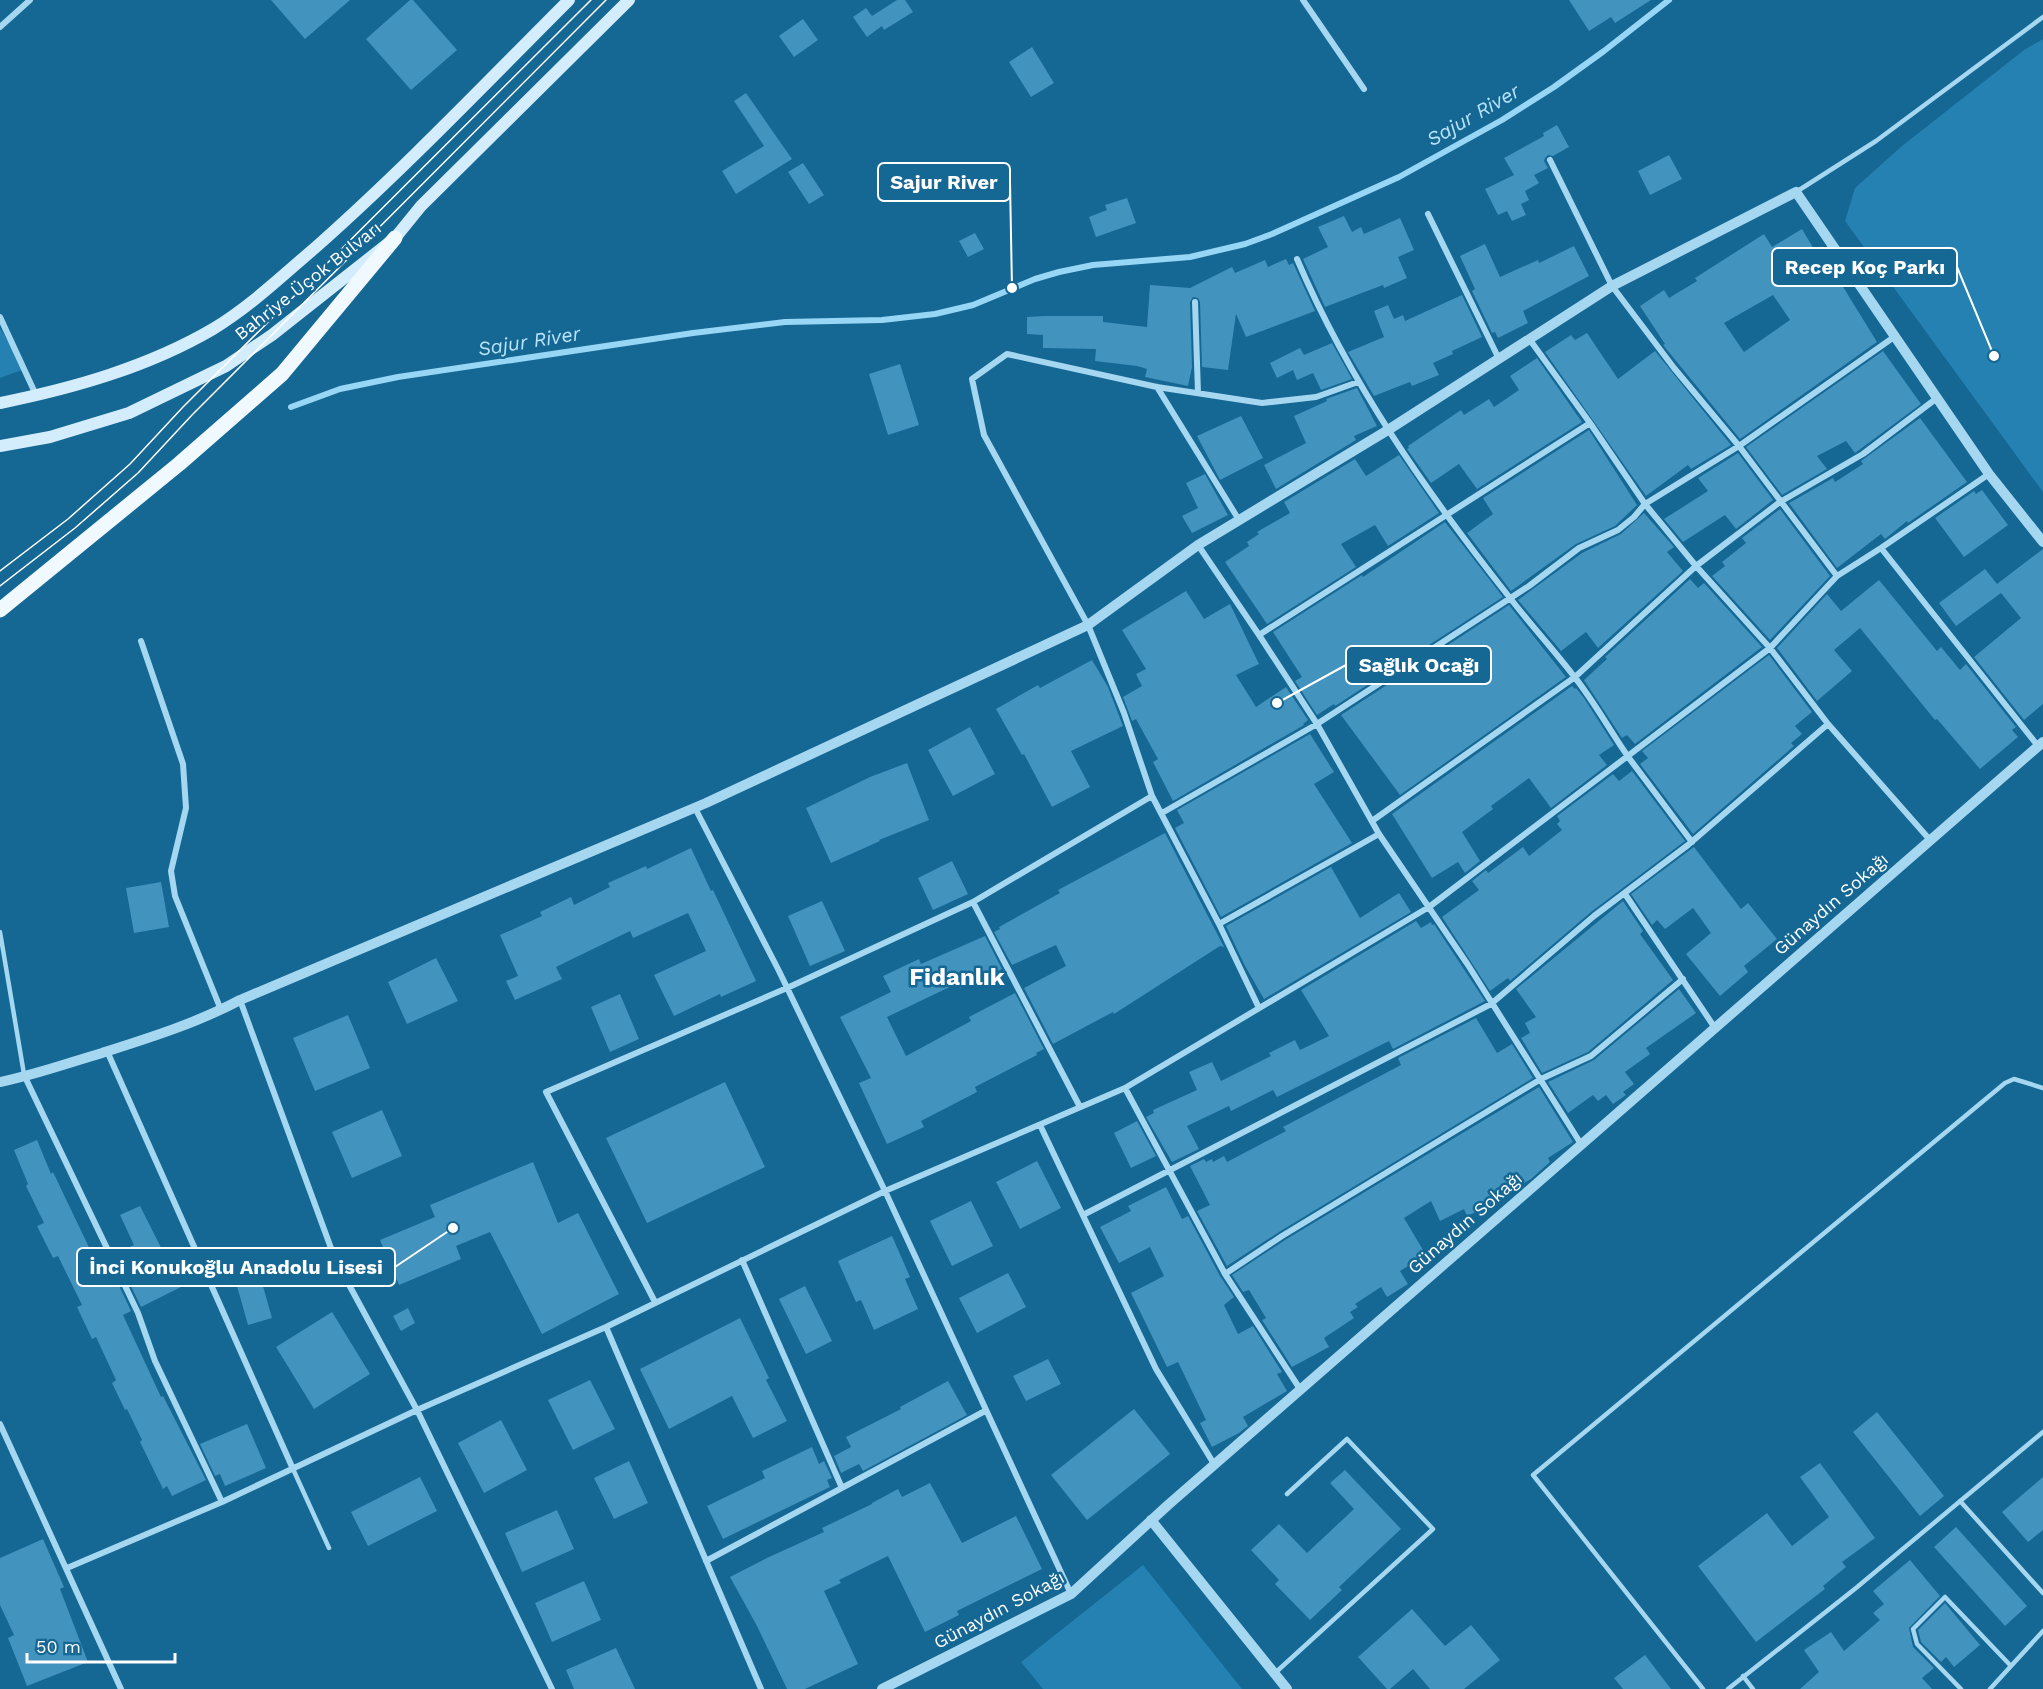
<svg xmlns="http://www.w3.org/2000/svg" width="2043" height="1689" viewBox="0 0 2043 1689" font-family="'Work Sans',sans-serif">
  <style>
    .green { fill: #2481b1 }
    .lines { fill: none; stroke-linecap: round; stroke-linejoin: round }
    .stream { stroke: #97d6f4; stroke-width: 6 }
    .building { fill: #4293be; fill-rule: evenodd }
    .service { stroke: #a5d7f1; stroke-width: 4.5 }
    .minor { stroke: #a5d7f1; stroke-width: 6 }
    .tertiary { stroke: #a5d7f1; stroke-width: 10 }
    .secondary { stroke: #d3edfc; stroke-width: 12 }
    .primary { stroke: #eff9ff; stroke-width: 15 }
    .tram { stroke: #fff; stroke-width: 1.5 }
    .labels { text-anchor: middle; stroke-width: 5; stroke-linejoin: round; paint-order: stroke }
    .street-label { font-size: 18px; fill: #fff; stroke: #156794 }
    .water-label { font-size: 20px; font-style: italic; fill: #b9e3f9; stroke: #156794 }
    .district-label { font-size: 24px; font-weight: bold; fill: #fff; stroke: #156794 }
    .leader { fill: none; stroke: #fff; stroke-width: 2 }
    .callout-dot { fill: #fff; stroke: #156794; stroke-width: 2 }
    .callout { fill: #156794; stroke: #fff; stroke-width: 2 }
    .callout-label { font-size: 20px; text-anchor: middle; font-weight: bold; fill: #fff }
  </style>
  <rect width="100%" height="100%" fill="#156794"/>
  <path class="green" d="M2043,39V492L1845,221L1855,188L1902,146L2024,50Z
    M0,328L25,369L0,378Z
    M1143,1565L1242,1689H1043L1021,1662Z"/>
  <g class="lines">
    <path class="stream" d="M291,407L340,389L398,377L693,333L785,322L882,320L935,314L973,305L1035,279L1059,272L1093,265L1190,257L1245,244L1272,234L1399,177L1502,120L1554,87L1604,51L1669,0"/>
  </g>
  <path class="building" d="M271,0H350L305,39Z
    M410,0H413L457,50L411,90L366,39Z
    M897,0H905L913,12L884,30L882,26L867,37L853,17L866,8L872,16Z
    M1569,0H1651L1615,23L1611,17L1589,31Z
    M803,19L818,40L794,57L779,36Z
    M1032,47L1054,83L1031,97L1009,62Z
    M746,93L792,159L736,194L722,171L764,146L734,101Z
    M1557,125L1569,147L1553,156L1548,155L1545,158L1544,161L1548,168L1534,175L1539,183L1525,191L1529,200L1521,204L1526,215L1512,221L1507,211L1498,215L1485,189L1514,175L1504,158L1544,136L1543,133Z
    M1669,155L1682,179L1650,195L1638,171Z
    M803,163L824,195L809,204L788,172Z
    M1127,198L1136,223L1096,237L1089,217L1107,210L1105,205Z
    M1344,216L1352,232L1361,227L1364,234L1400,218L1414,250L1398,257L1407,278L1384,288L1383,285L1325,307L1303,259L1328,247L1318,227Z
    M1802,229L1821,261L1823,260L1834,278L1837,277L1877,342L1740,439L1663,345L1665,344L1640,306L1664,290L1669,298L1697,281L1695,278L1764,234L1772,247ZM1773,295L1790,320L1744,352L1724,323Z
    M975,233L984,249L968,257L959,241Z
    M1485,244L1500,277L1538,260L1539,263L1574,246L1589,276L1523,311L1528,323L1498,338L1495,332L1492,333L1472,291L1475,289L1460,256Z
    M1286,259L1289,265L1293,263L1315,311L1246,337L1236,314L1228,370L1202,367L1200,302L1198,298L1193,297L1190,302L1192,367L1188,386L1145,377L1147,369L1137,366L1095,361L1096,349L1043,348V335L1027,334V317L1043,316H1103V322L1147,327L1150,285L1190,288L1232,267L1235,273L1265,260L1268,267Z
    M1462,295L1482,337L1452,351L1453,354L1433,363L1439,375L1412,386L1410,382L1374,396L1348,352L1384,337L1374,311L1388,305L1394,319L1403,315L1405,321Z
    M1587,333L1618,379L1655,351L1731,445L1691,469L1688,465L1646,496L1545,352L1571,335L1575,340Z
    M1332,343L1352,379L1321,390L1313,373L1297,380L1293,370L1277,378L1270,363L1300,348L1304,355Z
    M1883,351L1921,404L1855,453L1846,441L1817,456L1827,469L1782,495L1746,447Z
    M1537,358L1582,422L1477,489L1459,464L1431,483L1407,449L1409,448L1408,446L1461,410L1464,415L1489,399L1494,407L1519,390L1510,376Z
    M900,364L919,425L888,435L869,374Z
    M1357,388L1377,426L1354,436L1356,440L1276,489L1264,465L1306,443L1294,416L1327,401L1326,399Z
    M1241,416L1263,458L1220,480L1197,436Z
    M1920,418L1967,482L1908,523L1907,521L1885,539L1881,534L1837,568L1789,503L1833,478L1835,482L1863,464L1861,461Z
    M1589,430L1637,505L1615,526L1576,544L1511,591L1467,533L1493,514L1483,498Z
    M1738,453L1773,500L1736,529L1725,515L1683,542L1664,519L1708,491L1698,478Z
    M1399,455L1439,513L1388,546L1375,525L1341,544L1356,567L1267,624L1225,562L1249,546L1247,542L1259,534L1257,532L1290,513L1284,502L1355,459L1366,476Z
    M1205,474L1228,515L1192,533L1182,516L1198,508L1186,483Z
    M1982,490L2008,525L1964,557L1935,518L1974,491L1976,494Z
    M1780,509L1830,576L1770,640L1712,576L1725,566L1722,562L1746,543L1742,538Z
    M1644,513L1674,547L1667,552L1683,571L1598,648L1586,632L1561,651L1518,600L1582,553L1621,534Z
    M1445,522L1503,597L1335,706L1334,704L1317,715L1295,681L1302,677L1273,632L1362,575L1363,577Z
    M2043,549V704L2024,720L1974,657L2021,618L2001,593L1956,626L1939,603L1985,569L1997,584Z
    M1690,579L1698,588L1704,583L1762,647L1635,744L1627,735L1622,738L1584,680L1607,659L1605,657Z
    M1879,580L1937,651L1941,647L1960,670L1966,664L2016,727L2012,730L2018,737L1980,769L1937,719L1935,720L1860,628L1834,650L1852,671L1817,701L1777,648L1827,594L1841,611Z
    M1186,591L1204,619L1230,604L1259,664L1236,675L1256,707L1286,687L1308,720L1303,724L1304,725L1173,801L1153,762L1158,759L1136,719L1132,721L1123,697L1142,686L1136,674L1146,669L1122,630Z
    M1509,605L1566,677L1400,795L1341,715Z
    M1769,655L1812,712L1795,726L1802,734L1791,743L1794,746L1693,834L1640,764L1648,758L1642,751Z
    M1092,660L1108,687L1123,726L1071,751L1090,787L1052,807L1024,754L1022,755L996,709L1038,685L1040,688Z
    M1572,686L1575,689L1576,688L1584,698L1614,745L1599,755L1607,765L1551,808L1529,778L1491,806L1493,809L1462,832L1480,861L1465,873L1458,862L1432,878L1392,814Z
    M970,727L995,774L953,796L928,750Z
    M1310,734L1334,772L1314,784L1352,843L1221,917L1175,828L1184,823L1177,810Z
    M907,763L929,820L879,840L880,841L831,863L806,808L870,777Z
    M1632,771L1685,841L1591,912L1510,981L1508,978L1490,991L1442,917L1479,890L1472,881L1486,870L1488,873L1523,847L1529,856L1562,830L1557,824L1560,821L1557,816L1613,774L1619,781Z
    M1165,833L1224,947L1220,946L1114,1014L1113,1012L1053,1044L1024,988L1066,966L1056,945L1012,965L994,932L1000,929L999,927L1060,893L1058,890Z
    M1694,847L1741,909L1748,903L1777,939L1744,966L1748,972L1720,996L1686,954L1711,933L1693,908L1665,929L1657,920L1652,925L1631,894Z
    M691,848L711,891L713,890L756,981L721,997L720,994L674,1016L654,975L706,951L688,913L633,938L630,931L556,967L562,979L515,1000L506,981L518,976L500,935L542,916L540,912L571,897L574,905L610,887L608,883L646,866L647,869Z
    M952,861L968,894L933,910L918,878Z
    M1331,867L1360,918L1399,893L1411,912L1264,999L1245,966L1226,926Z
    M161,882L169,927L134,933L126,888Z
    M822,901L845,951L810,966L788,916Z
    M1623,901L1643,931L1640,934L1673,980L1588,1052L1542,1073L1521,1038L1530,1033L1525,1023L1536,1017L1516,989Z
    M1416,921L1421,928L1431,922L1432,925L1434,924L1485,1001L1393,1049L1389,1041L1277,1097L1273,1090L1231,1111L1229,1106L1187,1126L1199,1149L1172,1162L1146,1117L1154,1113L1153,1110L1197,1090L1189,1072L1212,1062L1221,1081L1271,1056L1269,1053L1295,1040L1300,1050L1329,1036L1301,990Z
    M985,936L1002,969L960,988L958,983L887,1017L906,1056L971,1021L969,1017L1015,993L1044,1049L1036,1053L1037,1055L975,1087L977,1092L921,1121L924,1127L887,1144L859,1083L871,1078L840,1017L891,992L883,976L919,959L921,964Z
    M436,958L458,1001L407,1024L388,982Z
    M1679,989L1696,1013L1646,1048L1650,1054L1625,1072L1634,1084L1623,1092L1626,1095L1613,1104L1606,1095L1598,1101L1593,1095L1568,1113L1548,1082L1594,1060Z
    M620,994L639,1039L610,1052L591,1007Z
    M348,1015L370,1068L315,1091L293,1038Z
    M1476,1018L1497,1053L1512,1044L1533,1078L1279,1232L1227,1266L1197,1211L1210,1205L1190,1166L1204,1159L1206,1162L1212,1159L1213,1162L1224,1156L1227,1162L1286,1131L1283,1127L1401,1065L1398,1058Z
    M725,1082L765,1167L647,1223L606,1138Z
    M1539,1087L1573,1142L1548,1158L1550,1162L1531,1179L1522,1184L1519,1180L1497,1201L1479,1212L1478,1211L1467,1216L1464,1209L1440,1221L1431,1201L1404,1218L1426,1255L1400,1271L1408,1284L1387,1297L1381,1287L1355,1304L1358,1307L1350,1312L1354,1318L1324,1338L1329,1347L1292,1367L1262,1320L1266,1318L1249,1290L1243,1292L1232,1275L1285,1240Z
    M382,1110L402,1156L352,1178L332,1132Z
    M1137,1121L1156,1156L1131,1168L1114,1133Z
    M37,1140L51,1174L53,1172L96,1262L106,1258L131,1311L123,1315L161,1397L163,1396L206,1480L172,1496L167,1486L163,1489L140,1442L142,1440L127,1409L125,1410L112,1383L116,1380L96,1337L92,1339L77,1307L82,1305L58,1256L53,1258L37,1226L44,1223L26,1186L28,1184L14,1150Z
    M1037,1161L1061,1208L1020,1229L996,1182Z
    M533,1162L558,1223L578,1213L619,1294L542,1334L490,1232L456,1246L461,1259L399,1285L380,1240L435,1217L430,1205Z
    M1166,1187L1182,1219L1188,1216L1220,1276L1234,1297L1224,1305L1238,1334L1253,1326L1282,1372L1277,1374L1287,1391L1243,1417L1248,1426L1239,1433L1212,1447L1200,1423L1206,1420L1178,1362L1167,1367L1131,1293L1164,1276L1150,1247L1119,1263L1100,1227L1131,1211L1128,1206Z
    M971,1201L993,1246L952,1266L930,1221Z
    M140,1206L181,1287L141,1307L115,1253L134,1245L120,1215Z
    M892,1236L910,1277L905,1279L918,1309L874,1330L861,1300L856,1302L838,1261Z
    M259,1272L272,1318L248,1325L235,1279Z
    M1008,1273L1026,1307L977,1333L959,1298Z
    M805,1286L832,1341L806,1354L779,1299Z
    M408,1308L415,1323L401,1331L393,1316Z
    M332,1312L370,1374L314,1409L276,1347Z
    M740,1318L769,1378L766,1380L787,1421L753,1438L732,1396L669,1429L640,1369Z
    M1048,1359L1061,1384L1026,1401L1013,1376Z
    M590,1380L615,1429L573,1450L548,1400Z
    M948,1381L967,1415L863,1471L859,1464L841,1473L834,1456L851,1447L846,1437L901,1409L900,1407Z
    M1134,1409L1170,1454L1087,1520L1051,1475Z
    M1877,1412L1944,1496L1920,1516L1853,1432Z
    M501,1420L527,1470L484,1493L458,1443Z
    M247,1424L266,1468L225,1486L220,1474L215,1476L200,1444Z
    M812,1447L819,1464L824,1461L832,1478L827,1480L830,1487L723,1539L707,1506L765,1478L762,1471Z
    M629,1461L648,1503L614,1519L594,1478Z
    M1820,1463L1875,1538L1842,1562L1846,1567L1823,1586L1825,1589L1756,1642L1698,1566L1767,1513L1792,1546L1829,1517L1800,1477Z
    M1345,1470L1401,1529L1339,1587L1342,1590L1310,1620L1275,1584L1279,1580L1251,1550L1279,1524L1307,1553L1354,1509L1330,1483Z
    M420,1477L437,1511L368,1546L351,1512Z
    M2043,1477V1530L2028,1542L2002,1512Z
    M930,1483L962,1543L1016,1516L1042,1569L957,1611L959,1615L925,1632L888,1556L839,1580L841,1583L824,1591L858,1664L805,1689H787L757,1626L730,1577L769,1557L824,1532L822,1528L872,1504V1503L898,1489L902,1497Z
    M557,1510L574,1549L522,1572L505,1533Z
    M1956,1527L2027,1606L2005,1626L1934,1547Z
    M43,1539L64,1587L60,1589L88,1662L27,1686L8,1638L14,1635L0,1605V1558Z
    M1910,1560L1940,1596L1909,1628L1913,1647L1934,1668L1922,1678L1932,1689H1800L1819,1672L1804,1650L1831,1632L1844,1651L1880,1620L1873,1613L1884,1604L1873,1591Z
    M584,1581L601,1620L552,1642L535,1603Z
    M1945,1603L1980,1645L1954,1667L1946,1657L1941,1662L1921,1642L1918,1630Z
    M1412,1609L1445,1646L1471,1625L1500,1660L1464,1689H1430L1413,1669L1390,1689H1387L1358,1657Z
    M616,1648L635,1689H574L566,1670Z
    M1645,1655L1671,1689H1623L1614,1678Z"/>
  <g class="lines">
    <path class="service" d="M1796,192L1876,141L2043,17
      M0,932L24,1074
      M293,1469L329,1548
      M1960,1501L2043,1593
      M1275,1673L1433,1529L1347,1439L1287,1494
      M1743,1676L1753,1689
      M1703,1689L1533,1475L2005,1083L2014,1079L2043,1088
      M1728,1689L1856,1588L2043,1432
      M1961,1689L1917,1644L1913,1629L1945,1597L2011,1666
      M1990,1689L2043,1631"/>
    <path class="minor" d="M1303,0L1364,89
      M0,27L30,0
      M1550,160L1612,286L1674,368L1739,446L1837,576
      M1428,214L1499,359
      M1297,259C1350,383 1426,492 1510,598C1530,624 1553,649 1573,675C1594,701 1610,731 1629,758C1650,786 1671,814 1692,842
      M1195,302L1198,393
      M0,317L36,395
      M1530,340L1590,423L1645,504L1696,566L1770,648L1828,724L1930,840
      M1157,387L1239,520
      M1198,545L1259,635L1317,724L1379,834L1468,965L1581,1144
      M1881,548L2038,746
      M1259,635L1590,423
      M141,641L183,764L186,808L171,871L175,896L221,1010
      M695,808L779,971L885,1191L1071,1594
      M1162,813L1317,724L1529,586L1579,548L1618,530L1634,517L1645,504L1739,446L1894,337
      M1372,821L1575,677L1696,566L1780,502L1863,454L1937,398
      M1625,894L1715,1028
      M973,902L1080,1107
      M1219,924L1379,834
      M240,1000L335,1259L417,1410L552,1689
      M1259,1008L1219,924L1152,796L1124,713L1088,625L984,435L972,379L1007,354L1157,387L1262,403L1316,397L1358,382
      M107,1051L293,1469
      M25,1077L138,1313L155,1361L222,1502
      M1125,1088L1225,1274L1300,1389
      M1040,1125L1156,1369L1214,1464
      M1083,1215L1491,1004L1594,916L1688,845L1828,724
      M742,1260L842,1488
      M1225,1274L1282,1236L1541,1079L1591,1056L1683,979
      M655,1302L546,1092L787,988L973,902L1152,796
      M606,1327L761,1689
      M0,1424L121,1689
      M706,1561L985,1411
      M67,1568L222,1502L417,1410L606,1327L885,1191L1125,1088L1429,907L1770,648L1837,576L1881,548L1989,474"/>
    <path class="tertiary" d="M0,1082C35,1075 68,1063 102,1053C149,1038 197,1023 240,1000L706,803L1088,625L1198,545L1388,430L1612,286L1796,192L1989,474L2043,542
      M1151,1520L1287,1689
      M882,1689L1071,1594L1168,1505L2043,742"/>
    <path class="secondary" d="M0,403C74,388 148,367 213,329C251,306 283,275 316,247C404,169 486,83 569,0
      M0,446L50,437L129,413L226,366L272,335L395,238L421,206L629,0"/>
    <path class="primary" d="M0,610L179,464L282,374L395,238"/>
    <path class="tram" d="M0,571L68,519L130,464L183,407L591,0
      M0,586L75,528L138,473L192,415L606,0"/>
  </g>
  <g class="labels">
    <g class="street-label">
      <text transform="translate(308 281) rotate(-38)" y="6">Bahriye Üçok Bulvarı</text>
      <text transform="translate(1831 904) rotate(-41)" y="6">Günaydın Sokağı</text>
      <text transform="translate(1465 1223) rotate(-41)" y="6">Günaydın Sokağı</text>
      <text transform="translate(999 1610) rotate(-28)" y="6">Günaydın Sokağı</text>
    </g>
    <g class="water-label">
      <text transform="translate(1473 115) rotate(-30)" y="7">Sajur River</text>
      <text transform="translate(529 341) rotate(-9)" y="7">Sajur River</text>
    </g>
    <g class="district-label">
      <text x="957" y="985">Fidanlık</text>
    </g>
  </g>
  <path class="leader" d="M1012 288L1010 182M1994 356L1957 267M1277 703L1346 665M453 1228L395 1267"/>
  <g class="callout-dot">
    <circle cx="1012" cy="288" r="6"/>
    <circle cx="1994" cy="356" r="6"/>
    <circle cx="1277" cy="703" r="6"/>
    <circle cx="453" cy="1228" r="6"/>
  </g>
  <g class="callout">
    <rect x="878" y="163" width="132" height="38" rx="6"/>
    <rect x="1772" y="248" width="185" height="38" rx="6"/>
    <rect x="1346" y="646" width="145" height="38" rx="6"/>
    <rect x="77" y="1248" width="318" height="38" rx="6"/>
  </g>
  <g class="callout-label">
    <text x="944" y="189">Sajur River</text>
    <text x="1865" y="274">Recep Koç Parkı</text>
    <text x="1419" y="672">Sağlık Ocağı</text>
    <text x="236" y="1274">İnci Konukoğlu Anadolu Lisesi</text>
  </g>
  <path d="M27 1653v9h148v-9" fill="none" stroke="#ffffff" stroke-width="3"/>
  <text x="36" y="1653" font-size="18" fill="#ffffff" stroke="#156794" stroke-width="4.5" paint-order="stroke">50 m</text>
</svg>
